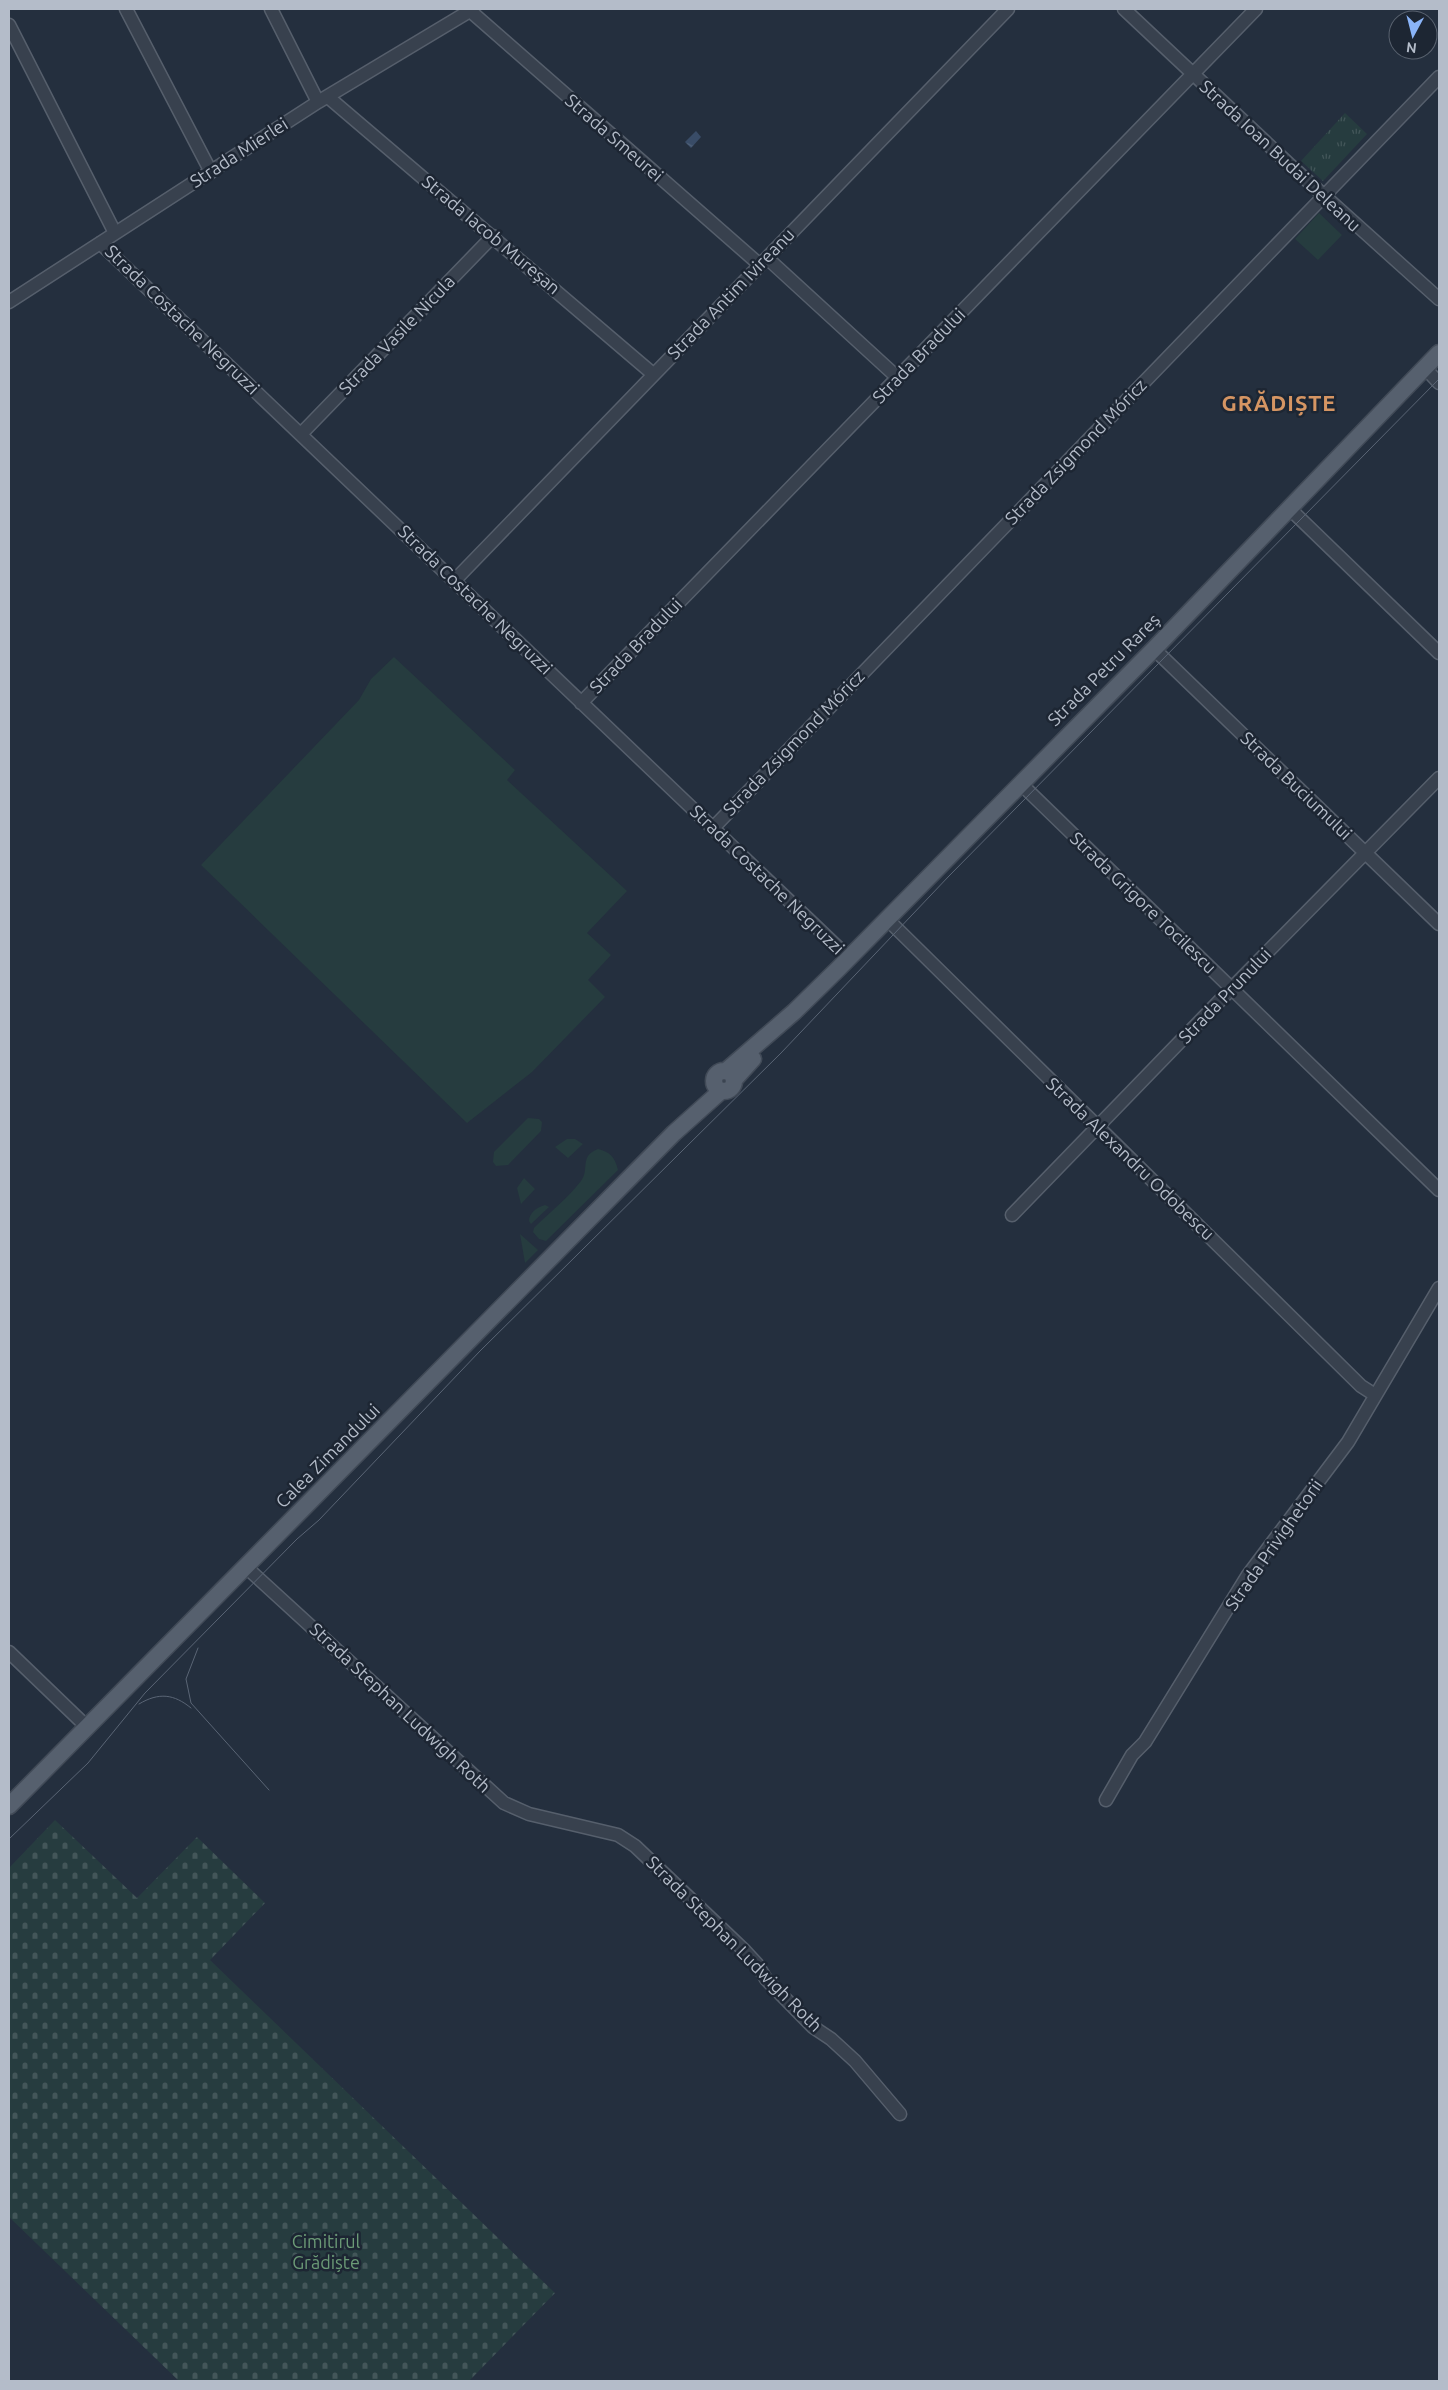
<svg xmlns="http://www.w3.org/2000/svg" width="1448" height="2390" viewBox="0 0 1448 2390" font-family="Ubuntu,sans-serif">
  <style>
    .grass { fill: #263c3f }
    .cemetery { fill: url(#cemetery-stones) }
    .park { fill: url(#park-tufts) }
    .water { fill: url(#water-ripples) }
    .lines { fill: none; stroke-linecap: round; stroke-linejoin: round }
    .minor-casing { stroke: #565f6c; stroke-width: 15 }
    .major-casing { stroke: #414a57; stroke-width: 19 }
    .minor { stroke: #38414e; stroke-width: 12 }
    .major { stroke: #56606e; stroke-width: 16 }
    .tram { stroke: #5a6575; stroke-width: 1 }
    .labels { text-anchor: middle; stroke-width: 5; stroke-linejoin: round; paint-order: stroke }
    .street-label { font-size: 18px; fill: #b4bcc9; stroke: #1d2633 }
    .park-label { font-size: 18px; fill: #6b9a76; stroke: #1d2633 }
    .district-label { font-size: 22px; font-weight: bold; letter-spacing: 1px; fill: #d59563; stroke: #1d2633 }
  </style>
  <defs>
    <pattern id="cemetery-stones" width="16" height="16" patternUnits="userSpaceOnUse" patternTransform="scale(1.25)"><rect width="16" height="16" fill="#263c3f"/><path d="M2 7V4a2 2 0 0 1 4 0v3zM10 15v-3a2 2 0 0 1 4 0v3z" fill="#435659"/></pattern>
    <pattern id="park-tufts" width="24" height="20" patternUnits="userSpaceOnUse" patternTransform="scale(1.25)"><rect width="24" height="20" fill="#263c3f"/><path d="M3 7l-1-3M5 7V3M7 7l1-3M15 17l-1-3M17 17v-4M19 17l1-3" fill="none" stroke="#435659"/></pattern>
    <pattern id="water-ripples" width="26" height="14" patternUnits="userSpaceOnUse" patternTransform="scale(1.25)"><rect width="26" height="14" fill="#394c67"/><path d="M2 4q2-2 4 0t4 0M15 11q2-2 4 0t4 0" fill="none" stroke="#53647b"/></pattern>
  </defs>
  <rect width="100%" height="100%" fill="#242f3e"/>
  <path class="grass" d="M1319,213L1342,235L1318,260L1295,239Z
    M394,657L515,770L507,780L627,891L587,933L611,955L588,980L605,997L532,1072L467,1123L201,865L359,700L371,679Z
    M528,1118L539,1119L542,1122L541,1131L508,1165L496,1166L493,1162L494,1152Z
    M567,1139H575L583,1144L568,1158L555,1147Z
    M598,1149C610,1152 615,1157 618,1170L546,1241L539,1239L533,1232L534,1228C549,1213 568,1198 581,1181C590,1169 579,1156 598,1149Z
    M524,1178L535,1189L521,1204L517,1188Z
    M545,1205L549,1207L531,1224L529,1221C529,1213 537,1207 545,1205Z
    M520,1234L538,1250L525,1263Z"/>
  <path class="cemetery" d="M55,1820L137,1898L197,1837L265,1903L210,1960L555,2293L469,2381H179L9,2217V1868Z"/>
  <path class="park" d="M1345,113L1367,134L1323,181L1301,161Z"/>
  <path class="water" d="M696,131L701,137L691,148L685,142Z"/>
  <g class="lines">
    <g class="minor-casing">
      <path id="minor" d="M126,9L211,172
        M271,9L318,102
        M468,9L760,265
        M1124,9L1290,165L1439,299
        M9,25L115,233
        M328,97L653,374
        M100,243L849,958
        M767,258L898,378
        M9,302L318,102L473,9
        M1425,368L1439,383
        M301,434L493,236
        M1289,508L1439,653
        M455,580L1008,9
        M1154,649L1439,924
        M581,703L1256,9
        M1020,783L1439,1190
        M713,828L1439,77
        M887,919L1361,1386L1375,1395
        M1012,1215L1231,989L1439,778
        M246,1567L504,1803L529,1814L618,1835L635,1846L745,1951L757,1964L766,1979L813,2027L831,2039L855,2061L900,2114
        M9,1652L87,1727
        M1106,1800L1132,1755L1145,1742L1248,1575L1348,1442L1439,1288"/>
    </g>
    <g class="major-casing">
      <path id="major" d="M714 1081a10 10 0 1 1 20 0a10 10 0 1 1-20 0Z
        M726,1071L794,1012L838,969L1154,649L1439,353
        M734,1080L753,1059
        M9,1806L674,1133L721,1091"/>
    </g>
    <use href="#minor" class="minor"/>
    <use href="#major" class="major"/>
    <path class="tram" d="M198,1648L186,1679L191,1703L269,1790
      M139,1704C159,1692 174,1694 191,1708
      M9,1839L88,1763L145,1693L297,1539L319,1520L480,1351L781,1053L949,876L1439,379"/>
  </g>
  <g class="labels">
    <g class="street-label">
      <text transform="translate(614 138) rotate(41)" y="6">Strada Smeurei</text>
      <text transform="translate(239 153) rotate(-33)" y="6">Strada Mierlei</text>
      <text transform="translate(1280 156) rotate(43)" y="6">Strada Ioan Budai Deleanu</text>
      <text transform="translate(491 235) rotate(40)" y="6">Strada Iacob Mureșan</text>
      <text transform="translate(731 294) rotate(-46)" y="6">Strada Antim Ivireanu</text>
      <text transform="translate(182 320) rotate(44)" y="6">Strada Costache Negruzzi</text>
      <text transform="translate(397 335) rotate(-46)" y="6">Strada Vasile Nicula</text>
      <text transform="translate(919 356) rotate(-46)" y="6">Strada Bradului</text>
      <text transform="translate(1076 452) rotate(-46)" y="6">Strada Zsigmond Móricz</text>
      <text transform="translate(475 600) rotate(44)" y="6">Strada Costache Negruzzi</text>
      <text transform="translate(636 646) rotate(-46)" y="6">Strada Bradului</text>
      <text transform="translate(1104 670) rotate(-45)" y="6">Strada Petru Rareș</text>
      <text transform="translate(794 743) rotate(-46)" y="6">Strada Zsigmond Móricz</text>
      <text transform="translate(1296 786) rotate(44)" y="6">Strada Buciumului</text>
      <text transform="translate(767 880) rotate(44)" y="6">Strada Costache Negruzzi</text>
      <text transform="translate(1143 903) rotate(44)" y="6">Strada Grigore Tocilescu</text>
      <text transform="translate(1225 996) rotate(-46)" y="6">Strada Prunului</text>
      <text transform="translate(1130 1159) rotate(44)" y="6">Strada Alexandru Odobescu</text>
      <text transform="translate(328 1456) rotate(-45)" y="6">Calea Zimandului</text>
      <text transform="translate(1274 1545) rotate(-55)" y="6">Strada Privighetorii</text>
      <text transform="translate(400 1708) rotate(43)" y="6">Strada Stephan Ludwigh Roth</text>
      <text transform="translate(734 1944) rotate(45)" y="6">Strada Stephan Ludwigh Roth</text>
    </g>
    <g class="park-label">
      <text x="326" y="2248">Cimitirul<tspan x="326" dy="21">Grădiște</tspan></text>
    </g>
    <g class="district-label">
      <text x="1279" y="411">GRĂDIȘTE</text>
    </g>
  </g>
  <rect width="1448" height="2390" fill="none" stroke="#b4bcc9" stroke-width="20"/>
  <g transform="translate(1413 35) rotate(187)"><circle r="24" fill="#1d2633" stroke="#59626f"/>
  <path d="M0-4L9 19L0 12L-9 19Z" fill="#8ab4f8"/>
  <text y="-8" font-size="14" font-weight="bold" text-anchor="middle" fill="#b4bcc9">N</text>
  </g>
</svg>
